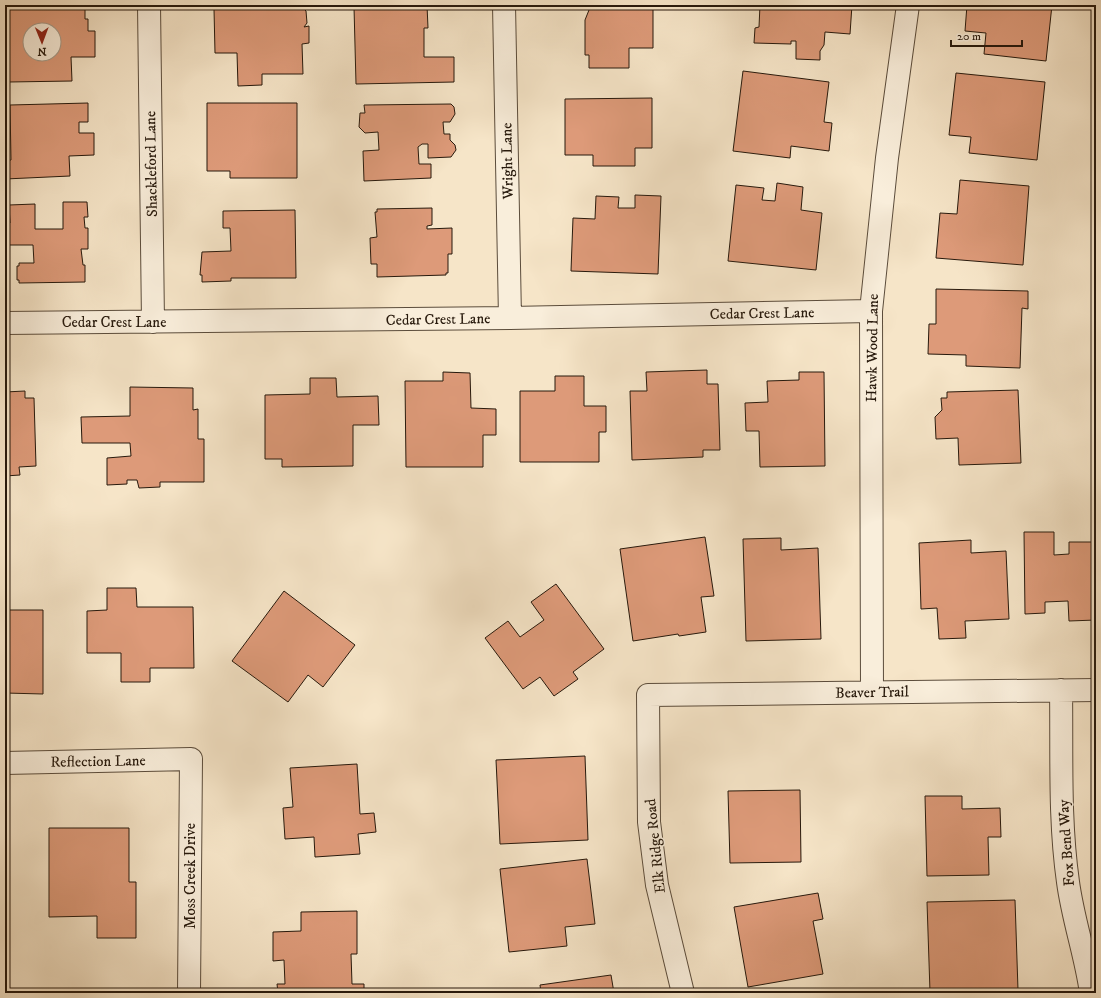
<svg xmlns="http://www.w3.org/2000/svg" width="1101" height="998" viewBox="0 0 1101 998" font-family="'IM FELL DW Pica',serif">
  <style>
    .building { fill: #dd9a79; stroke: #27190c; fill-rule: evenodd }
    .lines { fill: none; stroke-linecap: round; stroke-linejoin: round }
    .street-casing { stroke: #5b4c3b; stroke-width: 24 }
    .street { stroke: #f9eedb; stroke-width: 22 }
    .labels { text-anchor: middle; stroke-width: 3; stroke-linejoin: round; paint-order: stroke }
    .street-label { font-size: 15px; fill: #27190c; stroke: #f9eedb }
  </style>
  <rect width="100%" height="100%" fill="#f6e5c8"/>
  <filter id="stains"><feTurbulence type="fractalNoise" baseFrequency=".005" numOctaves="4"/><feColorMatrix values="0 0 0 0 .2 0 0 0 0 .09 0 0 0 0 .02 0 0 0 .5 -.17"/></filter>
  <radialGradient id="worn" r=".72"><stop offset=".6" stop-color="#630" stop-opacity="0"/><stop offset="1" stop-color="#630" stop-opacity=".3"/></radialGradient>
  <path class="building" d="M85,5V19H88V31H95V57H71L72,81L9,82L8,6ZM30,30H54V54H30Z
    M427,5L428,28H424V57H454V82L356,84L354,7Z
    M591,5H653V48H629V68H589V55H585V20Z
    M760,5H852L850,34L825,32L824,45L820,51V60L796,59V41H791V44L754,43L755,28L759,27Z
    M967,5H1052L1046,61L984,54L986,33L965,31Z
    M303,8L306,11L307,23L304,27L309,26V43L302,44L303,74H262V85L238,86L237,53H215L214,9Z
    M743,71L829,82L824,122L832,123L829,151L791,146L790,158L733,151Z
    M956,73L1045,82L1037,160L969,153L971,137L949,135Z
    M652,98V148H635V166H593V155H565V99Z
    M88,103V122H79V133H94V155L69,156L70,176L5,179V161L11,160L10,105Z
    M207,103H297V178H230V171H207Z
    M451,104L454,107L455,114L450,122H443L444,134H450V140L455,145L456,150L451,157L428,158V144H422L418,147L419,164H431V178L364,181L363,151L379,150L378,132L365,133L359,127L360,113H365L364,105Z
    M960,180L1029,186L1023,265L936,258L940,213L957,214Z
    M777,183L803,187L801,210L822,213L816,270L728,261L736,185L764,188L762,200L775,201Z
    M635,195L661,196L658,274L571,271L573,218L595,219L596,196L619,197L618,208H635Z
    M63,202H87L88,217H84L85,228H88V249H81L83,265H85V282L19,283V280H17V266H19V263H34L33,245H5V223H10L9,205L35,204V229H63Z
    M432,208V225L427,226V229L452,228V254H448V273H446V275L377,277V264H371L370,238L377,237L375,212H377V209Z
    M295,210L296,278H231V281L202,282V275H200L202,252L231,251L230,228H223V211Z
    M936,289L1028,291V309L1022,308L1020,368L966,366V355L928,354L929,324H936Z
    M707,370V384H718L720,450H703V457L632,460L630,391H647L646,372Z
    M443,372L470,373L471,408L496,409V435H483V467H406L405,381H443Z
    M799,372H824L825,466L760,467L759,431H746L745,403L768,402L767,381L799,380Z
    M555,376H584V406H606V432H599V462H520V391H555Z
    M310,378H336L337,397L378,396L379,425H353V466L282,467V459H265V395L310,394Z
    M130,387L193,388V410L198,409V439H204V482H160V487L139,488L137,480H127V484L107,485V458L131,456L130,443H82L81,417L130,416Z
    M1018,390L1021,463L959,465L958,438L936,439L935,417L942,410L941,398H947V392Z
    M25,391V398H34L36,466L19,467L20,475L5,476V392Z
    M1024,532H1054V555L1069,554V542H1096V620L1069,621L1068,601L1045,602V613L1025,614Z
    M705,537L714,596L701,597L706,632L679,636L678,634L633,641L620,549Z
    M781,538V550L818,548L821,639L746,641L743,539Z
    M971,540V553L1006,551L1009,619L965,621L966,638L939,639L937,608L921,609L919,543Z
    M556,584L604,649L573,672L578,679L554,696L540,677L523,689L485,638L508,621L520,637L544,620L531,602Z
    M107,588H136L137,607H193L194,668H150V682H121V653H87V611L107,610Z
    M284,591L355,645L323,687L308,675L288,702L232,661Z
    M5,610H43V694L5,693Z
    M585,756L588,840L500,844L496,760Z
    M357,764L360,814L374,813L376,832L358,834L360,854L315,857L314,837L285,839L283,808L293,807L290,768Z
    M800,790L801,862L730,863L728,791Z
    M925,796H962V809L1000,808L1001,837H988L989,875L927,876Z
    M49,828H129V882H136V938H97V916L49,917Z
    M587,859L595,924L565,927L567,946L509,952L500,869Z
    M818,893L823,919L813,921L823,974L748,987L734,907Z
    M1015,900L1018,990L930,992L927,902Z
    M357,911V954H351L352,984H364V993H278L277,984H285L284,960L273,961V932L301,931V912Z
    M611,975L614,993H541L540,985Z"/>
  <g class="lines">
    <g class="street-casing">
      <path id="street" d="M149,5L153,322
        M504,5L510,318
        M5,323L510,318L871,311
        M1061,690C1062,754 1059,819 1068,882C1073,920 1086,956 1091,993
        M872,692L871,311L887,158L908,5
        M5,763L191,759L189,993
        M683,993L657,885L649,822L648,695L1096,690"/>
    </g>
    <use href="#street" class="street"/>
  </g>
  <g class="labels">
    <g class="street-label">
      <text transform="translate(507 161) rotate(-91)" y="5">Wright Lane</text>
      <text transform="translate(151 164) rotate(-91)" y="5">Shackleford Lane</text>
      <text transform="translate(762 313) rotate(-1)" y="5">Cedar Crest Lane</text>
      <text transform="translate(438 319) rotate(-1)" y="5">Cedar Crest Lane</text>
      <text x="114" y="327">Cedar Crest Lane</text>
      <text transform="translate(872 348) rotate(-89)" y="5">Hawk Wood Lane</text>
      <text transform="translate(872 692) rotate(-1)" y="5">Beaver Trail</text>
      <text transform="translate(98 761) rotate(-1)" y="5">Reflection Lane</text>
      <text transform="translate(1066 843) rotate(-94)" y="5">Fox Bend Way</text>
      <text transform="translate(655 846) rotate(-96)" y="5">Elk Ridge Road</text>
      <text transform="translate(190 876) rotate(-90)" y="5">Moss Creek Drive</text>
    </g>
  </g>
  <rect width="1101" height="998" fill="none" stroke="#f6e5c8" stroke-width="20"/>
  <rect x="6" y="6" width="1089" height="986" fill="none" stroke="#27190c" stroke-width="2"/>
  <rect x="10" y="10" width="1081" height="978" fill="none" stroke="#27190c"/>
  <g transform="translate(42 42) rotate(179)"><circle r="19" fill="#f9eedb" stroke="#a59988"/>
  <path d="M0-3L7 15L0 10L-7 15Z" fill="#8f2418"/>
  <text y="-6" font-size="11" font-weight="bold" text-anchor="middle" fill="#27190c">N</text>
  </g>
  <path d="M951 40v6h71v-6" fill="none" stroke="#27190c" stroke-width="2"/>
  <text x="957" y="40" font-size="12" fill="#27190c" stroke="#f9eedb" stroke-width="3" paint-order="stroke">20 m</text>
  <rect width="100%" height="100%" filter="url(#stains)"/>
  <rect width="100%" height="100%" fill="url(#worn)"/>
</svg>
